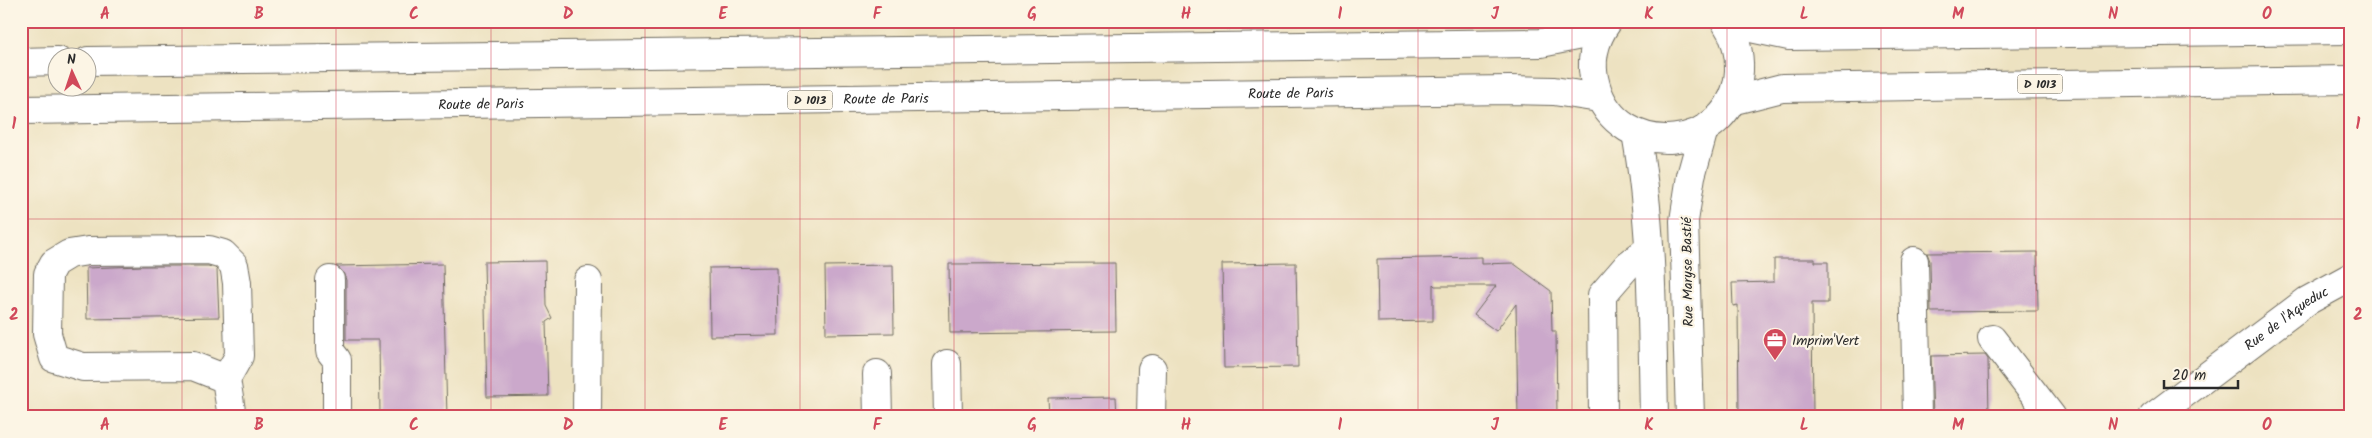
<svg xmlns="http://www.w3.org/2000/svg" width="2372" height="438" viewBox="0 0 2372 438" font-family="Kalam,sans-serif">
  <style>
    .building { fill: #cba8cb }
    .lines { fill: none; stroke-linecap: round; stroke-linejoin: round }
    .minor-casing { stroke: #6f6b60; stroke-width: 30 }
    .major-casing { stroke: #6f6b60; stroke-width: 30 }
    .highway-casing { stroke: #6f6b60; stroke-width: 30 }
    .minor { stroke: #fff; stroke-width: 28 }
    .major { stroke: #fff; stroke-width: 28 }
    .highway { stroke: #fff; stroke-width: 28 }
    .grid { fill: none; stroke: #d1495b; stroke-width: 1; stroke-opacity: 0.55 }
    .labels { text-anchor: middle; stroke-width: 4.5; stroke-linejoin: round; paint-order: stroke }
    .shield { fill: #fcf5e5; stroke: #6a6863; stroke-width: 1 }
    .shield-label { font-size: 12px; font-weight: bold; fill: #2b2b2b }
    .street-label { font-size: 14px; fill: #2b2b2b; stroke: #fcf5e5 }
    .poi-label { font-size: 14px; fill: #2b2b2b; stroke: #fcf5e5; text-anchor: start }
    .neatline { fill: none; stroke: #d1495b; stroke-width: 2 }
    .grid-label { font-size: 16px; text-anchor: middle; font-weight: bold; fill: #d1495b }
  </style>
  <rect width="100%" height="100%" fill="#fcf5e5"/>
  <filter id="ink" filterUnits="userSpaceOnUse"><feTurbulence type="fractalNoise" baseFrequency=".02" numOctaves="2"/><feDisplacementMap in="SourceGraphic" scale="10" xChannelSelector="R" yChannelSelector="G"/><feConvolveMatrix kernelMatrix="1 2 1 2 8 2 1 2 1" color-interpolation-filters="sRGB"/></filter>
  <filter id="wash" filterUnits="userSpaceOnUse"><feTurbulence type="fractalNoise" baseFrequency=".0096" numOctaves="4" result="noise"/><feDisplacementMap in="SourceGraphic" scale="20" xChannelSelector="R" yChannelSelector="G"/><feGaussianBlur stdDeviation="1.12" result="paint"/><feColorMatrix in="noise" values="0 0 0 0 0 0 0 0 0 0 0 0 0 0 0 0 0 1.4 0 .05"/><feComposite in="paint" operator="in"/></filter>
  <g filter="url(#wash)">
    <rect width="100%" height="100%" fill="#ede2c1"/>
    <g id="blocks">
      <path class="building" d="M2037,252L2038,311L1931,312L1930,261L1927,253Z
        M1482,257V264L1513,263L1551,291L1552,331H1556L1557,417H1518L1516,304L1496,331L1474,315L1496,286H1435L1433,284V321L1378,322L1377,259Z
        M1774,259H1815V262H1828V303H1812L1813,417H1739L1738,305L1733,306L1732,283L1774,282Z
        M545,261L546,306L552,318L546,322L548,396L487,397L484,262Z
        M1115,263L1116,331L950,333L949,264Z
        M1296,263L1298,367L1224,368L1222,264Z
        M443,264L447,417H380L379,340H346V280L343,272L336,266Z
        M893,265L894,333L826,334L825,266Z
        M142,266H208L215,268L217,270L219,317L87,319L86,268Z
        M777,267L778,335L710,336L709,268Z
        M1985,355L1988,359L1989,417H1933L1931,356Z
        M1116,397L1117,417H1049L1048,398Z"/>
    </g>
  </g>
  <g filter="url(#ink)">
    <use href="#blocks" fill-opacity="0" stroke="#6f6b60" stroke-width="1"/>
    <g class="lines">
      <g class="minor-casing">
        <g id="minor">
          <path d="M1636,133C1653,227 1652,322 1654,417"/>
          <path d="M1914,261L1917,417"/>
          <path d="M330,280V351L337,360V417"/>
          <path d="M1992,339L2052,417"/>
          <path d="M947,364L948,417"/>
          <path d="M877,374L878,417"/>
          <path d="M226,379L239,356L237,283L234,265L223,254L209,250L88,251L69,254L54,263L48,274L47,334L54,358L83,367L193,366L226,379L232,417"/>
          <path d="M587,417L588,281"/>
          <path d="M1151,417L1152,369"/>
          <path d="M1603,417L1602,295L1628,265L1649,249"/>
          <path d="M1690,417L1684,221L1691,176L1704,129"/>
          <path id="s1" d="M2153,417L2307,301L2351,277"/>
        </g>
      </g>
      <g class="major-casing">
        <g id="major">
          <path d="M1608,21C1594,40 1589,63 1596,86C1619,164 1734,153 1739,71C1740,53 1735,36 1725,21"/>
          <path d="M1727,23L1789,36L2351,30"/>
          <path d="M88,61L1541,43L1601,31"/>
          <path d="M21,62L58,61"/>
          <path d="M1731,101L1782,88L2351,80"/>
          <path id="s2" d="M21,110L1510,90L1554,91L1599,98"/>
        </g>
      </g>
      <g class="highway-casing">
        <path id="highway" d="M2261,31L2299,21"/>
      </g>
      <use href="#minor" class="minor"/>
      <use href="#major" class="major"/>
      <use href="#highway" class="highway"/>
    </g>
  </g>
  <path class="grid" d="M182,21V417M336,21V417M491,21V417M645,21V417M800,21V417M954,21V417M1109,21V417M1263,21V417M1418,21V417M1572,21V417M1727,21V417M1881,21V417M2036,21V417M2190,21V417M21,219H2351"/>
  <defs>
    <g id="office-pin" transform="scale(1.25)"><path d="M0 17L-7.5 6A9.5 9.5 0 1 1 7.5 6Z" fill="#d1495b" stroke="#fcf5e5"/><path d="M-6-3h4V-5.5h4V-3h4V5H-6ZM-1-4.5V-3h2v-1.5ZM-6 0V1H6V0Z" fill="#fff"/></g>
  </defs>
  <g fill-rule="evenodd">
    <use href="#office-pin" x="1775" y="340"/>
  </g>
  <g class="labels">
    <g class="shield">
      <rect x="2017.5" y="74.5" width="45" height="19" rx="4"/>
      <rect x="787.5" y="90.5" width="45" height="19" rx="4"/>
    </g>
    <g class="shield-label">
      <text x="2040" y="88">D 1013</text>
      <text x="810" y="104">D 1013</text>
    </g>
    <g class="street-label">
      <text dy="5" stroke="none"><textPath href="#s2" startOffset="1270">Route de Paris</textPath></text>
      <text dy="5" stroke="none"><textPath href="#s2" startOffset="865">Route de Paris</textPath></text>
      <text dy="5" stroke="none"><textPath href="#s2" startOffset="460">Route de Paris</textPath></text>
      <text transform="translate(1687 272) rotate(-91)" y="5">Rue Maryse Bastié</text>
      <text dy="5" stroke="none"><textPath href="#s1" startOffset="166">Rue de l'Aqueduc</textPath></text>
    </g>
    <g class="poi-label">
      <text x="1792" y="345">Imprim'Vert</text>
    </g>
  </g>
  <rect width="2372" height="438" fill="none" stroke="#fcf5e5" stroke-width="55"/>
  <g transform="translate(72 72) rotate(357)"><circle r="24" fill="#fcf5e5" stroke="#a8a49b"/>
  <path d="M0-4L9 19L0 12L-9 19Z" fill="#d1495b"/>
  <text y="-8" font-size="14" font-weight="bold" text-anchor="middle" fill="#2b2b2b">N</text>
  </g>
  <path d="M2164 380v8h74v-8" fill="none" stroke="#2b2b2b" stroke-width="2.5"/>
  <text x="2172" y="380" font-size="15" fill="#2b2b2b" stroke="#fcf5e5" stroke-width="4" paint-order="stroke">20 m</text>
  <rect x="28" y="28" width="2316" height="382" class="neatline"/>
  <g class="grid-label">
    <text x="105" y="19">A</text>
    <text x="259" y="19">B</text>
    <text x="414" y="19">C</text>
    <text x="568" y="19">D</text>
    <text x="723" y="19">E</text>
    <text x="877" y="19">F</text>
    <text x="1032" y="19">G</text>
    <text x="1186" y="19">H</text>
    <text x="1340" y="19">I</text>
    <text x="1495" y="19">J</text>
    <text x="1649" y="19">K</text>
    <text x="1804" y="19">L</text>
    <text x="1958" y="19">M</text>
    <text x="2113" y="19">N</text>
    <text x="2267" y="19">O</text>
    <text x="14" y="129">1</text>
    <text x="2358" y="129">1</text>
    <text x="14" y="320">2</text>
    <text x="2358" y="320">2</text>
    <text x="105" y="430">A</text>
    <text x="259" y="430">B</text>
    <text x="414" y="430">C</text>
    <text x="568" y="430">D</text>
    <text x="723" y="430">E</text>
    <text x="877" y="430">F</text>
    <text x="1032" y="430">G</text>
    <text x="1186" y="430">H</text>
    <text x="1340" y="430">I</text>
    <text x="1495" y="430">J</text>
    <text x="1649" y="430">K</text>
    <text x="1804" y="430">L</text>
    <text x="1958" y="430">M</text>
    <text x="2113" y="430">N</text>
    <text x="2267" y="430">O</text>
  </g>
</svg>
